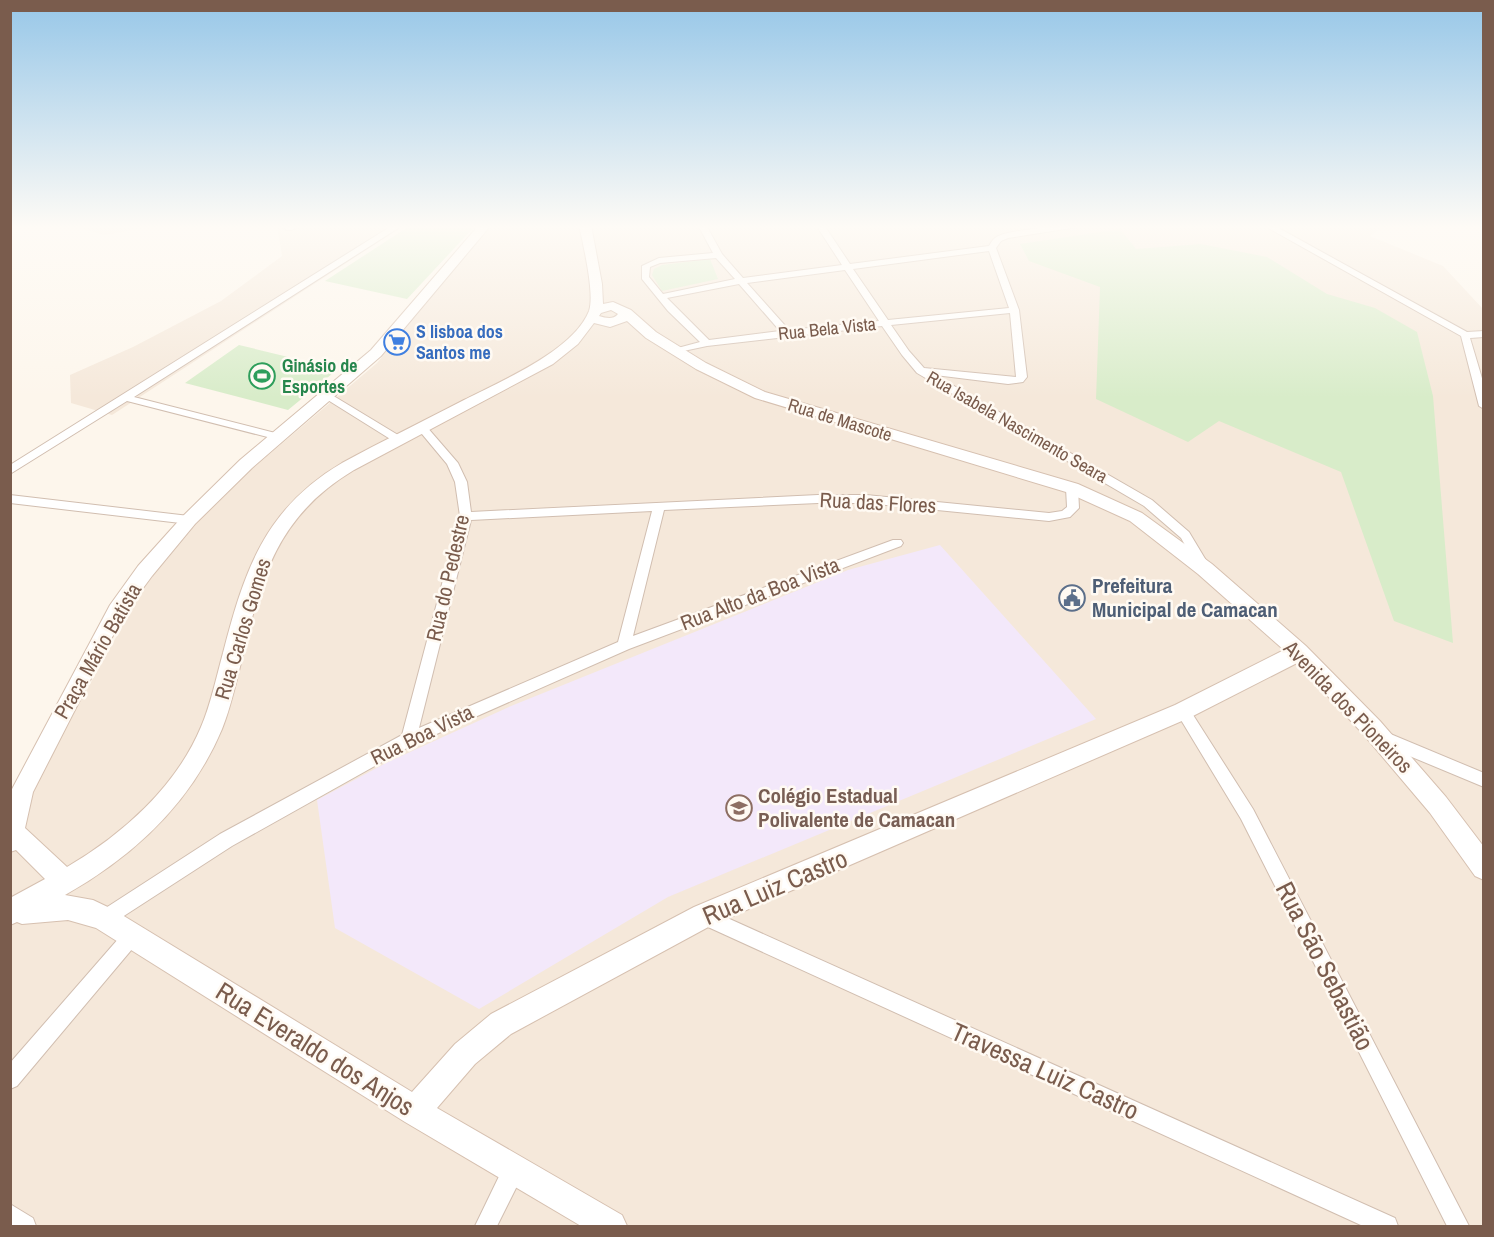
<svg xmlns="http://www.w3.org/2000/svg" width="1494" height="1237" viewBox="0 0 1494 1237" font-family="'Archivo Narrow',sans-serif">
  <style>
    .residential { fill: #f5e8da }
    .education { fill: #f3e8fa }
    .green { fill: #d8ecc9 }
    .lines { fill: none; stroke-linecap: round; stroke-linejoin: round }
    .street-casing { stroke: #d1beb0; stroke-width: 2 }
    .secondary-casing { stroke: #d6c0b0; stroke-width: 2 }
    .street { fill: #fff; fill-rule: evenodd }
    .secondary { fill: #fff; fill-rule: evenodd }
    .labels { text-anchor: middle; stroke-width: 5; stroke-linejoin: round; paint-order: stroke }
    .far-street-label { font-size: 18px; fill: #7a5c4d; stroke: #fffaf3 }
    .far-shop-label { font-size: 18px; font-weight: bold; fill: #366cbe; stroke: #fffaf3; text-anchor: start }
    .far-leisure-label { font-size: 18px; font-weight: bold; fill: #27864d; stroke: #fffaf3; text-anchor: start }
    .street-label { font-size: 21px; fill: #7a5c4d; stroke: #fffaf3 }
    .service-label { font-size: 21px; font-weight: bold; fill: #4e5e75; stroke: #fffaf3; text-anchor: start }
    .education-label { font-size: 21px; font-weight: bold; fill: #785e54; stroke: #fffaf3; text-anchor: start }
    .near-street-label { font-size: 26px; fill: #7a5c4d; stroke: #fffaf3 }
  </style>
  <rect width="100%" height="100%" fill="#fdf6ec"/>
  <path class="residential" d="M68,225H160L105,235Z
    M277,225H405L112,415L71,403L70,375L133,347L221,301L282,256Z
    M491,225H1381L1383,227L1370,236L1443,266L1483,309V1226H11V794L36,781L144,587L220,496L377,363Z"/>
  <path class="education" d="M940,545L1096,719L668,897L479,1009L335,928L317,800L386,763L511,706L848,570Z"/>
  <path class="green" d="M411,225H476L407,299L325,281Z
    M1120,229L1136,249L1201,244L1267,257L1327,294L1375,308L1417,332L1433,396L1453,643L1394,621L1341,472L1219,421L1188,442L1096,399L1100,287L1029,261L1020,244Z
    M710,259L718,279L662,291L652,275L654,269L662,265Z
    M239,345L338,369L288,410L185,383Z"/>
  <g class="lines">
    <g class="street-casing">
      <path id="street" d="M289,225H300L292,230H286L285,228Z
        M393,225H403L134,397L283,435V439L279,440L127,401L10,474V465Z
        M698,225H706L722,254L743,278L842,265L816,225H824L850,264L989,246C991,243 992,240 995,238C1006,229 1074,225 1090,225L1008,238L1001,241L996,248L1019,310L1027,377L1023,382L1008,384L935,375L1152,500L1189,532L1210,567L1209,570H1199L1181,538L1144,506L917,373L902,355L882,326L707,346L674,353V349L700,342L668,311L642,279V266L659,258L713,253ZM989,251L1009,308L888,320L853,269ZM716,258L735,279L663,294L649,277L650,267L660,263ZM845,270L879,321L789,330L747,283ZM739,284L780,331L709,340L667,298ZM1010,313L1016,377L924,368L909,351L891,325Z
        M1263,225H1273L1467,332L1484,331V337L1470,338L1484,385V409L1479,406L1461,336Z
        M327,392L403,438L404,440L399,443L395,442L323,397V393Z
        M422,425L426,426L458,463L467,482L471,512L818,495H866L1049,513L1062,511L1067,507L1066,488L1072,484L1078,488L1079,508L1070,517L1049,521L866,503H818L664,510L633,636L893,540H901L903,543L901,546L629,649L414,744L232,846L113,923L107,926L101,923L98,917L101,911L220,834L402,735L460,516L455,482L447,464L417,428ZM652,511L618,642L419,728L471,520Z
        M10,495L189,516L195,520L189,524L10,503Z
        M1183,705L1188,707L1253,809L1469,1226H1447L1241,819L1178,715L1176,711L1178,707Z
        M1388,733L1484,773V787L1383,745L1380,740L1383,735Z
        M703,907L1395,1218L1398,1226H1363L697,922L694,916L697,910Z
        M132,927L138,930L141,936L138,942L17,1086L10,1089V1063L126,930Z
        M513,1161L521,1164L524,1172L497,1226H475L505,1164Z
        M10,1204L33,1218L36,1226H10Z"/>
    </g>
    <g class="secondary-casing">
      <path id="secondary" d="M479,225H491L381,356L252,468L195,524L152,576L124,614L33,792L25,828L67,867C122,835 176,787 201,727C211,704 216,678 223,653C244,571 265,508 342,463C382,441 424,421 464,400C501,381 573,351 589,311C595,294 583,244 579,225H591L602,284L603,304L613,302L631,310L656,332L706,363L765,392L1078,484L1142,513L1212,564L1306,646L1380,721L1446,797L1484,847V880L1475,876L1430,813L1364,735L1297,663L1191,717L712,925L511,1034L475,1064L437,1108L622,1215L627,1226H581L405,1122L96,928L68,920L22,924L17,922L10,925V898L45,879L16,850L10,852L11,791L110,605L138,566L183,516L240,460L371,350ZM611,310L618,314C613,320 606,318 599,316L601,313ZM627,321L646,338L696,369L755,398L1066,492L1130,521L1198,574L1284,650L1175,705L694,907L491,1014L455,1044L412,1092L114,910L93,900L65,895C134,856 191,803 222,729C231,707 236,682 242,659C261,577 277,516 354,470L553,364L578,344L594,323L610,327Z"/>
    </g>
    <use href="#street" class="street"/>
    <use href="#secondary" class="secondary"/>
  </g>
  <linearGradient id="sky" x2="0" y2="1"><stop stop-color="#97c7e8"/><stop offset="0.57" stop-color="#fefbf6"/><stop offset="1" stop-color="#fefbf6" stop-opacity="0"/></linearGradient>
  <rect width="1494" height="398" fill="url(#sky)"/>
  <defs>
    <g id="supermarket-ring" transform="scale(1.35)"><circle r="9.5" fill="#fffaf3" stroke="#3f7fe0" stroke-width="1.5"/><path d="M-6-5.5h2.5l.6 2H6L4.5 2H-2.5L-4.4-4H-6ZM-1.5 3.2a1.3 1.3 0 1 0 .1 0ZM3 3.2a1.3 1.3 0 1 0 .1 0Z" fill="#3f7fe0"/></g>
    <g id="stadium-ring" transform="scale(1.35)"><circle r="9.5" fill="#fffaf3" stroke="#2e9e5b" stroke-width="1.5"/><path d="M0-5a6.5 5 0 1 0 0 10a6.5 5 0 1 0 0-10ZM-3.5-1.8h7v3.6h-7Z" fill="#2e9e5b"/></g>
    <g id="civic-ring" transform="scale(1.35)"><circle r="9.5" fill="#fffaf3" stroke="#5c6f8a" stroke-width="1.5"/><path d="M-.6-6.5H3V-4.5H.6V-3L4-1V1h2V6H-6V1h2V-1L-.6-3ZM-1.2 2.5V6h2.4V2.5Z" fill="#5c6f8a"/></g>
    <g id="school-ring" transform="scale(1.35)"><circle r="9.5" fill="#fffaf3" stroke="#8d6e63" stroke-width="1.5"/><path d="M0-5L7-2L0 1L-7-2ZM-4 1L0 2.5L4 1V4Q0 6-4 4Z" fill="#8d6e63"/></g>
  </defs>
  <g fill-rule="evenodd">
    <use href="#supermarket-ring" x="397" y="342"/>
    <use href="#stadium-ring" x="262" y="376"/>
    <use href="#civic-ring" x="1072" y="598"/>
    <use href="#school-ring" x="739" y="808"/>
  </g>
  <g class="labels">
    <g class="far-street-label">
      <text transform="translate(827 329) rotate(-6)" y="6">Rua Bela Vista</text>
      <text transform="translate(840 420) rotate(17)" y="6">Rua de Mascote</text>
      <text transform="translate(1017 427) rotate(30)" y="6">Rua Isabela Nascimento Seara</text>
    </g>
    <g class="far-shop-label">
      <text x="416" y="338">S lisboa dos<tspan x="416" dy="21">Santos me</tspan></text>
    </g>
    <g class="far-leisure-label">
      <text x="282" y="372">Ginásio de<tspan x="282" dy="21">Esportes</tspan></text>
    </g>
    <g class="street-label">
      <text transform="translate(878 503) rotate(3)" y="7">Rua das Flores</text>
      <text transform="translate(448 578) rotate(-77)" y="7">Rua do Pedestre</text>
      <text transform="translate(760 594) rotate(-21)" y="7">Rua Alto da Boa Vista</text>
      <text transform="translate(243 629) rotate(-73)" y="7">Rua Carlos Gomes</text>
      <text transform="translate(98 651) rotate(-60)" y="7">Praça Mário Batista</text>
      <text transform="translate(1348 707) rotate(46)" y="7">Avenida dos Pioneiros</text>
      <text transform="translate(422 735) rotate(-26)" y="7">Rua Boa Vista</text>
    </g>
    <g class="service-label">
      <text x="1092" y="593">Prefeitura<tspan x="1092" dy="24">Municipal de Camacan</tspan></text>
    </g>
    <g class="education-label">
      <text x="758" y="803">Colégio Estadual<tspan x="758" dy="24">Polivalente de Camacan</tspan></text>
    </g>
    <g class="near-street-label">
      <text transform="translate(775 887) rotate(-23)" y="9">Rua Luiz Castro</text>
      <text transform="translate(1325 966) rotate(63)" y="9">Rua São Sebastião</text>
      <text transform="translate(315 1049) rotate(32)" y="9">Rua Everaldo dos Anjos</text>
      <text transform="translate(1045 1071) rotate(24)" y="9">Travessa Luiz Castro</text>
    </g>
  </g>
  <rect width="1494" height="1237" fill="none" stroke="#7a5c4d" stroke-width="24"/>
</svg>
